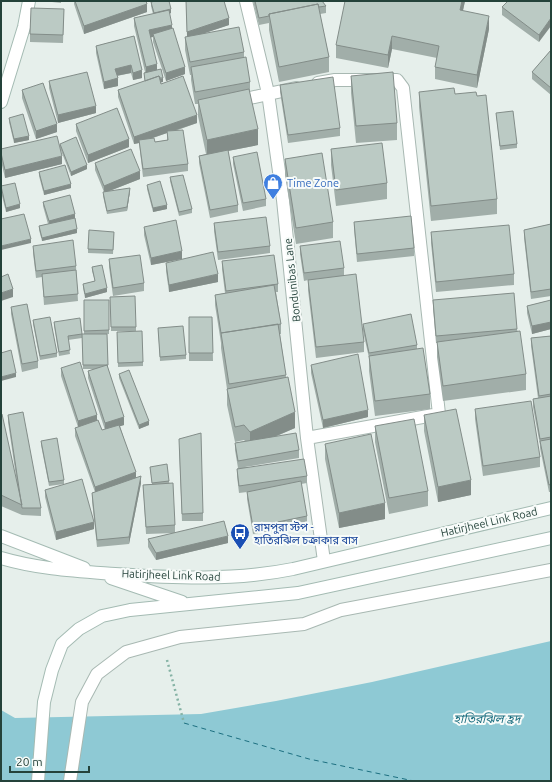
<svg xmlns="http://www.w3.org/2000/svg" width="552" height="782" viewBox="0 0 552 782" font-family="Ubuntu,'Noto Sans Bengali',sans-serif">
  <style>
    .water { fill: #8ec9d4 }
    .lines { fill: none; stroke-linecap: round; stroke-linejoin: round }
    .ferry { stroke: #1c6f80; stroke-width: 1; stroke-dasharray: 5 4; stroke-linecap: butt }
    .pedestrian-casing { stroke: #a8b8b2; stroke-width: 14 }
    .minor-casing { stroke: #a8b8b2; stroke-width: 14 }
    .secondary-casing { stroke: #a4bbb3; stroke-width: 14 }
    .path { stroke: #86b3a5; stroke-width: 2.5; stroke-dasharray: 2 3; stroke-linecap: butt }
    .pedestrian { stroke: #fff; stroke-width: 12 }
    .minor { stroke: #fff; stroke-width: 12 }
    .secondary { stroke: #fff; stroke-width: 12 }
    .wall { fill: #a1aea9; fill-rule: evenodd }
    .shaded-wall { fill: #838d89 }
    .building { fill: #bbcac4; stroke: #838d89 }
    .labels { text-anchor: middle; stroke-width: 4; stroke-linejoin: round; paint-order: stroke }
    .shop-label { font-size: 11px; fill: #366cbe; stroke: #f7fbf9; text-anchor: start }
    .street-label { font-size: 11px; fill: #24423a; stroke: #f7fbf9 }
    .transit-label { font-size: 11px; fill: #164399; stroke: #f7fbf9; text-anchor: start }
    .water-label { font-size: 12px; font-style: italic; fill: #1c6f80; stroke: #f7fbf9 }
  </style>
  <rect width="100%" height="100%" fill="#e6efeb"/>
  <path class="water" d="M551,641V781H1V710L15,718L201,714L276,701L372,682Z"/>
  <g class="lines">
    <path class="ferry" d="M184,723L309,759L414,781"/>
    <g class="pedestrian-casing">
      <path id="pedestrian" d="M70,781L82,702L97,674L126,652L180,637L304,624L341,610L551,570"/>
    </g>
    <g class="minor-casing">
      <path id="minor" d="M246,1L268,93L283,200L307,438L324,561
        M236,101L296,88
        M307,438L439,414L403,88L397,80H335L318,83"/>
    </g>
    <g class="secondary-casing">
      <path id="secondary" d="M1,102L24,27L29,1
        M1,536L84,568
        M1,558C38,569 76,571 115,574C175,578 234,581 293,569L551,508
        M111,578L182,602
        M38,781L44,702L52,670L62,644L79,629L102,616L130,610L298,593L551,538"/>
    </g>
    <path class="path" d="M167,660L184,723"/>
    <use href="#pedestrian" class="pedestrian"/>
    <use href="#minor" class="minor"/>
    <use href="#secondary" class="secondary"/>
  </g>
  <path class="wall" d="M43,1H61V3Z
    M74,1H146L147,12L84,34L74,4Z
    M186,1L229,25L205,33L244,52V58L250,82V93L258,145L228,151L238,205V212L210,218L199,163V156L206,154L198,116V104H195L191,80V75H190L185,50V37H187Z
    M253,1H322L326,6V13L320,14L329,57V72L279,82L269,30V23L259,25Z
    M465,1L463,11L489,29L477,88L435,79V67L437,58L392,49L388,68L336,58V45Z
    M551,1L539,42L502,15V7Z
    M151,2L171,13L169,14L172,28L185,74L166,81L153,42V37H150L157,70L163,82H161V84L197,123L175,131L188,164V171L143,177L139,143L134,144L118,97V90L145,81L144,73L145,72L134,26V18L153,14L151,6ZM167,133V140L155,142L153,138Z
    M64,9L63,43L30,42V34Z
    M134,36L142,78L133,80L131,73L117,76L118,86L104,89L96,53V46Z
    M551,50V95L532,79V72Z
    M351,76L397,123V140L356,143L351,93Z
    M49,81L96,113L58,123L49,88Z
    M280,85L340,128V136L288,143L280,92Z
    M22,90L57,132L36,139L22,98Z
    M419,92L455,94L477,96L497,199V214L431,221L419,107Z
    M496,113L517,144V148L500,150Z
    M9,118L29,140L14,143L9,122Z
    M76,124L129,147L88,163L76,131Z
    M60,144L87,169L71,176L60,148Z
    M1,149L62,164L5,178L1,161Z
    M331,149L387,183V199L336,206L331,165Z
    M233,157L266,199V206L243,211L233,164Z
    M285,159L333,222V238L296,244L285,175Z
    M95,163L140,179L107,192L130,191L127,211L107,214L103,196L104,192L95,170Z
    M39,172L71,188L44,195L39,176Z
    M170,177L192,209V213L179,216L170,181Z
    M147,185L167,209L153,212L147,189Z
    M1,186L20,208L6,212L1,192Z
    M43,202L75,218L77,233L42,241L39,230V226L48,224L43,206Z
    M354,222L414,248V256L357,262L354,229Z
    M214,223L270,246V253L218,260L214,231Z
    M551,224V296L531,299L524,238V230Z
    M144,227L182,259L151,265L144,235Z
    M114,232L113,254L88,253V249Z
    M431,232L514,274V285L436,292L431,243Z
    M33,246L76,266L78,301L44,305L42,277L36,278L33,253Z
    M300,246L344,268V275L364,342V352L316,358L308,290V280L304,281L300,254Z
    M109,259L144,283V291L113,296L109,267Z
    M222,261L278,284V292H276L281,324V334H280L286,377L295,428L277,436L299,450V458L245,467L307,476V483L301,484L307,516V524L253,534L247,499V492L239,493L237,476V469L238,468L235,450V443L245,441L244,440L235,442L227,405V389L221,348V343L215,305V295L225,293L222,269Z
    M166,263L218,282L169,292L166,271Z
    M92,267L107,292L85,298L83,288V284L95,281L92,271Z
    M110,297L136,327V331H111Z
    M84,300H109V334H107L108,368L124,425L120,426L136,478L141,483L129,544L97,547L92,501V493L95,492L75,436V428L78,427L61,376V368L97,421L102,430H105L88,378V371L94,369H83L82,334H84Z
    M433,300L517,329L526,374V390L443,401L437,357V343H436L433,308Z
    M551,300V329L532,334L527,313V306Z
    M11,307L38,361V368L22,372L11,314Z
    M189,317H212L213,361H189Z
    M33,320L57,353V357L40,360L33,324Z
    M54,322L82,334V338L68,340L70,354L59,356L54,326Z
    M363,324L417,345V349L430,394V409L375,416L369,371V358L363,331Z
    M158,328L186,355V359L160,361Z
    M117,332L143,362V366L118,367Z
    M551,336V492H549L540,448V445L533,407V399L538,398L531,346V338Z
    M311,365L368,417L323,428L311,373Z
    M119,374L149,425L139,429L119,378Z
    M475,409L540,457V467L483,476L475,419Z
    M1,414L17,483L8,422V415L41,508V516L22,515L1,506Z
    M424,415L471,495L438,502L424,431Z
    M375,426L428,491V506L389,514L375,442Z
    M41,441L64,480V484L49,486L41,445Z
    M325,444L385,519L339,528L325,459Z
    M179,447L203,513V521H182Z
    M150,467L169,481L175,525V533L228,543L156,560L148,547V539L175,533L146,534L143,485L152,484Z
    M45,490L94,529L56,540L45,497Z"/>
  <path class="shaded-wall" d="M462,1H465L460,23V10Z
    M147,4V12L84,34V26Z
    M171,9V13L154,17V13Z
    M489,16V29L477,88V75Z
    M229,18V25L187,39V32Z
    M551,18V26L539,42V35Z
    M172,25V32L153,34V37L149,38V30Z
    M392,36V49L388,68V55Z
    M157,64V72L146,75V67Z
    M131,65V73L115,76V69Z
    M185,67V74L166,81V73Z
    M142,70V78L133,80V73Z
    M118,78V86L104,89V82Z
    M163,78V82L146,86V82Z
    M96,106V113L58,123V115Z
    M197,115V123L140,142L139,140V143L134,144V137Z
    M57,124V132L36,139V131Z
    M258,129V145L207,155V140Z
    M29,136V140L14,143V139Z
    M129,139V147L88,163V155Z
    M62,156V164L5,178V170Z
    M87,165V169L71,176V172Z
    M140,171V179L104,193V186Z
    M71,184V188L44,195V191Z
    M130,188V191L127,211V207Z
    M20,204V208L6,212V208Z
    M167,205V209L153,212V208Z
    M75,214V218L49,225V221Z
    M77,229V233L42,241V238Z
    M31,239V243L1,250V246Z
    M182,251V259L151,265V258Z
    M218,274V282L169,292V285Z
    M107,288V292L85,298V294Z
    M13,289V297L1,301V293Z
    M551,322V329L532,334V326Z
    M16,373V377L1,381V377Z
    M368,410V417L323,428V420Z
    M295,412V428L250,447V432Z
    M97,415V422L78,428V421Z
    M124,417V425L105,431V423Z
    M149,421V425L139,429V425Z
    M136,472V480L95,494V487Z
    M141,476V483L129,544V537Z
    M471,480V495L438,502V487Z
    M385,503V519L339,528V513Z
    M94,522V529L56,540V532Z
    M228,536V543L156,560V553Z"/>
  <path class="building" d="M75,1H146L147,4L84,26Z
    M156,1H169L171,9L154,13L151,2Z
    M186,1H224L229,18L187,32Z
    M255,1H322L326,6L319,7L318,4L269,14V16L259,18Z
    M345,1H462L460,10L489,16L477,75L435,67L439,46L392,36L388,55L336,45Z
    M508,1H551V18L539,35L502,7Z
    M318,4L329,57L279,67L269,14Z
    M31,8L64,9L63,35L30,34Z
    M169,10L172,25L149,30L157,64L146,67L134,18Z
    M239,27L244,52L190,62L185,37Z
    M173,28L185,67L166,73L153,34Z
    M134,36L142,70L133,73L131,65L115,69L118,78L104,82L96,46Z
    M551,50V88L532,72Z
    M246,57L250,82L195,92L191,67Z
    M161,69L163,78H160L159,76L145,81L144,73Z
    M87,72L96,106L58,115L49,81Z
    M393,72L397,123L356,126L351,76Z
    M159,76L161,84L183,76L197,115L134,137L118,90Z
    M333,77L340,128L288,135L280,85Z
    M43,83L57,124L36,131L22,90Z
    M454,88L455,94L476,92L477,96L486,95L497,199L431,206L419,92Z
    M249,89L258,129L207,140L198,100Z
    M117,108L129,139L88,155L76,124Z
    M513,111L517,144L500,146L496,113Z
    M23,114L29,136L14,139L9,118Z
    M183,130L188,164L143,169L139,140L154,138L155,142L168,140L167,131Z
    M57,136L62,156L5,170L1,153V149Z
    M76,137L87,165L71,172L60,144Z
    M382,143L387,183L336,190L331,149Z
    M131,149L140,171L104,186L95,163Z
    M228,150L238,205L210,210L199,156Z
    M257,152L266,199L243,203L233,157Z
    M322,153L333,222L296,228L285,159Z
    M65,165L71,184L44,191L39,172Z
    M183,175L192,209L179,212L170,177Z
    M160,181L167,205L153,208L147,185Z
    M15,183L20,204L6,208L1,186Z
    M130,188L127,207L107,211L103,192Z
    M70,195L75,214L49,221L43,202Z
    M24,214L31,239L1,246V219Z
    M411,216L414,248L357,254L354,222Z
    M266,217L270,246L218,252L214,223Z
    M75,218L77,229L42,238L39,226Z
    M176,220L182,251L151,258L144,227Z
    M551,224V289L531,292L524,230Z
    M509,225L514,274L436,282L431,232Z
    M89,230L114,232L113,250L88,249Z
    M73,240L76,266L36,271L33,246Z
    M340,241L344,268L304,273L300,246Z
    M213,252L218,274L169,285L166,263Z
    M140,255L144,283L113,288L109,259Z
    M274,255L278,284L226,291L222,261Z
    M102,265L107,288L85,294L83,284L95,281L92,267Z
    M76,270L78,294L44,297L42,274Z
    M8,274L13,289L1,293V277Z
    M356,274L364,342L316,347L308,280Z
    M274,285L281,324L221,333L215,295Z
    M514,293L517,329L436,336L433,300Z
    M135,296L136,327H111L110,297Z
    M84,300H109V330L84,331Z
    M551,300V322L532,326L527,306Z
    M27,304L38,361L22,364L11,307Z
    M411,314L417,345L369,353L363,324Z
    M50,317L57,353L40,356L33,320Z
    M189,317H212L213,353H189Z
    M80,318L82,334L68,336L70,350L59,352L54,322Z
    M278,324L286,375L229,384L221,333Z
    M183,326L186,355L160,357L158,328Z
    M142,331L143,362L118,363L117,332Z
    M520,331L526,374L443,386L437,342Z
    M82,334H107L108,365H83Z
    M551,336V394L539,396L531,338Z
    M423,348L430,394L375,401L369,356Z
    M11,350L16,373L1,377V353Z
    M358,354L368,410L323,420L311,365Z
    M80,362L97,415L78,421L61,368Z
    M107,365L124,417L105,423L88,371Z
    M129,370L149,421L139,425L119,374Z
    M288,377L295,412L250,432L244,425L235,427L227,389Z
    M551,396V437L540,439L533,399Z
    M531,401L540,457L483,466L475,409Z
    M456,409L471,480L438,487L424,415Z
    M23,412L41,508H22L8,415Z
    M1,414H2L22,505L1,495Z
    M414,419L428,491L389,498L375,426Z
    M98,420L102,430L119,425L136,472L95,487L75,428Z
    M201,433L203,513L182,514L179,439Z
    M296,433L299,450L238,461L235,443Z
    M371,434L385,503L339,513L325,444Z
    M57,438L64,480L49,482L41,441Z
    M551,439V484L549,485L540,441Z
    M304,459L307,476L239,486L237,469Z
    M167,464L169,481L152,483L150,467Z
    M141,476L129,537L97,540L92,493Z
    M82,479L94,522L56,532L45,490Z
    M301,481L307,516L253,527L247,492Z
    M173,483L175,525L146,527L143,485Z
    M224,521L228,536L156,553L148,539Z"/>
  <defs>
    <g id="shop-pin" transform="scale(1)"><path d="M0 17L-7.5 6A9.5 9.5 0 1 1 7.5 6Z" fill="#3f7fe0" stroke="#f7fbf9"/><path d="M-5-2.5h2.3a2.7 3.5 0 0 1 5.4 0H5L5.5 6h-11ZM-1.5-2.5h3a1.5 2.3 0 0 0-3 0Z" fill="#fff"/></g>
    <g id="bus-pin" transform="scale(1)"><path d="M0 17L-7.5 6A9.5 9.5 0 1 1 7.5 6Z" fill="#1a4fb4" stroke="#f7fbf9"/><path d="M-5-6H5V4H4V6H2V4H-2V6H-4V4H-5ZM-3.5-4V0h7V-4ZM-3.5 1.2v1.5H-2V1.2ZM2 1.2v1.5H3.5V1.2Z" fill="#fff"/></g>
  </defs>
  <g fill-rule="evenodd">
    <use href="#shop-pin" x="273" y="183"/>
    <use href="#bus-pin" x="240" y="533"/>
  </g>
  <g class="labels">
    <g class="shop-label">
      <text x="287" y="187">Time Zone</text>
    </g>
    <g class="street-label">
      <text transform="translate(292 280) rotate(-96)" y="4">Bondunibas Lane</text>
      <text transform="translate(489 522) rotate(-13)" y="4">Hatirjheel Link Road</text>
      <text transform="translate(171 575) rotate(2)" y="4">Hatirjheel Link Road</text>
    </g>
    <g class="transit-label">
      <text x="254" y="531">রামপুরা স্টপ -<tspan x="254" dy="13">হাতিরঝিল চক্রাকার বাস</tspan></text>
    </g>
    <g class="water-label">
      <text x="487" y="723">হাতিরঝিল হ্রদ</text>
    </g>
  </g>
  <rect width="552" height="782" fill="none" stroke="#24423a" stroke-width="4"/>
  <path d="M10 766v6h79v-6" fill="none" stroke="#24423a" stroke-width="2"/>
  <text x="16" y="766" font-size="12" fill="#24423a" stroke="#f7fbf9" stroke-width="3" paint-order="stroke">20 m</text>
</svg>
